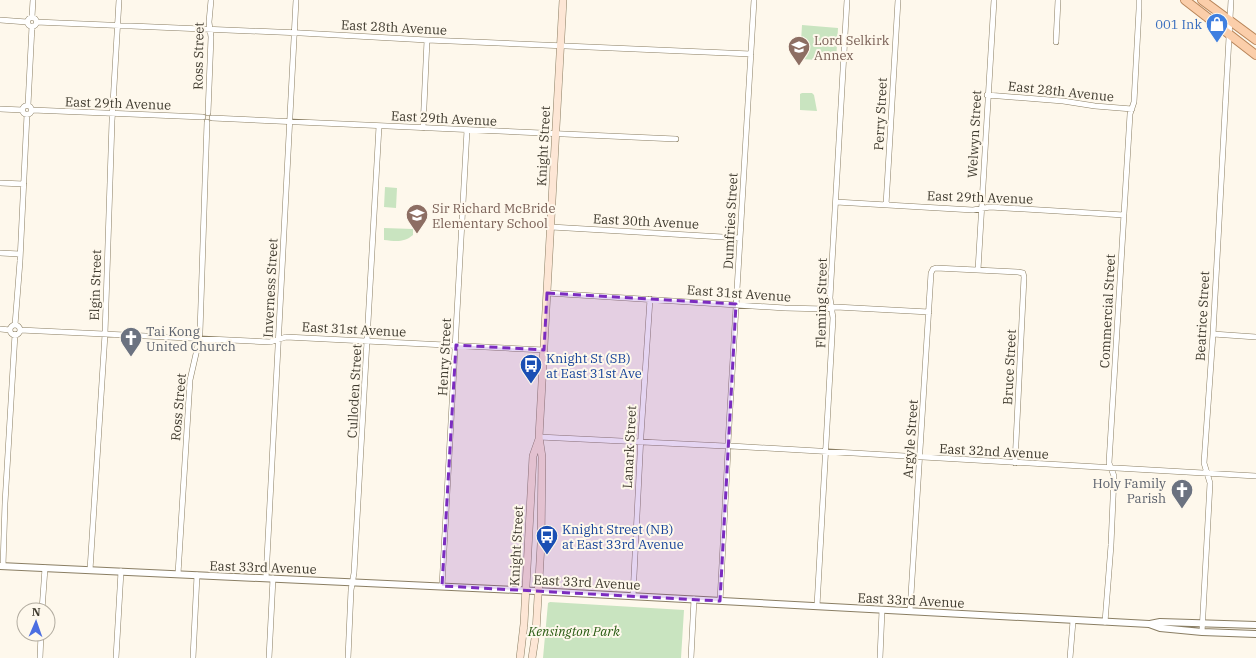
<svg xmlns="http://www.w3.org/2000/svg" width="1256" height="658" viewBox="0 0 1256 658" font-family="'IBM Plex Serif',serif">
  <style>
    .green { fill: #c9e4c0 }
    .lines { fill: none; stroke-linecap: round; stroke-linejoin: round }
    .minor-casing { stroke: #8a7e63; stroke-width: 6 }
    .tertiary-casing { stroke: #8a7e63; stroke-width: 8 }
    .secondary-casing { stroke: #8a7e63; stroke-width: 8 }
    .primary-casing { stroke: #b8855a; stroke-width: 10 }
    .minor { stroke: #fff; stroke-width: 5 }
    .tertiary { stroke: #fff; stroke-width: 6 }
    .secondary { stroke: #fde6d5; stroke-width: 7 }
    .primary { stroke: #fbceaa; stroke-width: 8 }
    .marked { fill: #7b2cbf; fill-opacity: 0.2; stroke: #7b2cbf; stroke-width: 3; stroke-dasharray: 8 5; stroke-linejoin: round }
    .labels { text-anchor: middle; stroke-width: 4; stroke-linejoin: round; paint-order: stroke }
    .shop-label { font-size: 13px; fill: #366cbe; stroke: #fef8ec; text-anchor: end }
    .street-label { font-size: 13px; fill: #3f3a2e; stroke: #fef8ec }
    .education-label { font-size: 13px; fill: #785e54; stroke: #fef8ec; text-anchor: start }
    .worship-label { font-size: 13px; fill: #5b616d; stroke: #fef8ec; text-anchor: start }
    .transit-label { font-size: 13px; fill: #164399; stroke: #fef8ec; text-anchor: start }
    .park-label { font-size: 13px; font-style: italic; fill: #26590f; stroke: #fef8ec }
  </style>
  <rect width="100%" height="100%" fill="#fef8ec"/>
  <path class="green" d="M802,25L838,28L836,61L800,59Z
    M802,93H812L814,95L817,111L800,110V94Z
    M385,187L397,188L396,208L384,207Z
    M384,228L413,229V235C404,243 395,241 384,240Z
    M550,602L684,610L681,658H543L548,603Z"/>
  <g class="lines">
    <g class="minor-casing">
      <path id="minor" d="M32,17L33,0
        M27.5 22a4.5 4.5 0 1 1 9 0a4.5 4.5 0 1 1-9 0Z
        M0,20L27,22
        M36,22L301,33L427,40L751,54
        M1056,42L1058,0
        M987,95L1063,101L1095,106L1132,109
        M28,105L32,26
        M22.5 110a4.5 4.5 0 1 1 9 0a4.5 4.5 0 1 1-9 0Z
        M0,109L23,110
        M32,110L203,117
        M208,113L211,37L209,22L211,0
        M212,118L676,139
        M423,128L427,40
        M0,183L24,184
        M836,202L973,210L990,207L1124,215
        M886,205L898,0
        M551,227L740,238
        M0,253L20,254
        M978,270L994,0
        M547,293L785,308L825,309L836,307L929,312
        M15,325L20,261L27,114
        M10 330a5 5 0 1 1 10 0a5 5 0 1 1-10 0Z
        M0,329L10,330
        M20,330L270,342L286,337L544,350
        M1213,334L1256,337
        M539,437L725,446
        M728,443L754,0
        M731,446L1256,476
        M3,566L5,503L15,334
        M90,570L105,334L112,121L119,0
        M178,574L190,380L198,345L200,332L207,122
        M266,578L296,0
        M442,586L467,130
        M633,596L641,435L650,299
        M720,601L728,450
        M817,606L833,318L830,298L847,0
        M42,610L45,568
        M910,611L931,273L933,269L936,268L1018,272L1023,273L1024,277L1015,463
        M1105,622L1111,545L1114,476L1109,463L1130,114L1134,102L1139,9V0
        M1202,632L1210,483L1204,463L1213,334L1231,0
        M40,658L41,634
        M116,658L121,571
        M193,658L197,575
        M269,658L273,578
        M348,658L351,590L354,573L379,126
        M691,658L694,599
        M880,658L882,610
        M1070,658L1073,621"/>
    </g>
    <g class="tertiary-casing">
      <path id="tertiary" d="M0,566L517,590L1149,624L1160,628L1202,632L1256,634
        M1150,624L1160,622L1256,625"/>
    </g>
    <g class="secondary-casing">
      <path id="secondary" d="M520,658L524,624L533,456L539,439
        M532,658L536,632L541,544L542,457L539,437L563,0"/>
    </g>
    <g class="primary-casing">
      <path id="primary" d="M1185,0L1256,55
        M1202,0L1256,40"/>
    </g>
    <use href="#minor" class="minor"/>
    <use href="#tertiary" class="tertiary"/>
    <use href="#secondary" class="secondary"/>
    <use href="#primary" class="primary"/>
  </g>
  <path class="marked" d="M547,293L736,304L720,601L442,586L456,345L544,350Z"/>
  <defs>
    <g id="shop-pin" transform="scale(1.15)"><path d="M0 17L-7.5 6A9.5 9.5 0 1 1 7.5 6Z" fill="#3f7fe0" stroke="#fef8ec"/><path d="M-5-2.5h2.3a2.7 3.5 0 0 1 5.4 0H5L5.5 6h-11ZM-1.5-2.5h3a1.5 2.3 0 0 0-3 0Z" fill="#fff"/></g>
    <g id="school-pin" transform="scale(1.15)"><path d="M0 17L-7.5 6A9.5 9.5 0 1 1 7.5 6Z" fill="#8d6e63" stroke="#fef8ec"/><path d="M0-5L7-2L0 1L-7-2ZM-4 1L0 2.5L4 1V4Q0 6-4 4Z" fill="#fff"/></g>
    <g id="church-pin" transform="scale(1.15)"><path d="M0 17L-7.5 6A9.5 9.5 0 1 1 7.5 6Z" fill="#6b7280" stroke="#fef8ec"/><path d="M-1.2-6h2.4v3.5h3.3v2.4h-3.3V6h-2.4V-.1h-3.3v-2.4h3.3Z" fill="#fff"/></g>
    <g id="bus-pin" transform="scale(1.15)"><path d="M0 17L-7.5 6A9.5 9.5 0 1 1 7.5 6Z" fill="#1a4fb4" stroke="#fef8ec"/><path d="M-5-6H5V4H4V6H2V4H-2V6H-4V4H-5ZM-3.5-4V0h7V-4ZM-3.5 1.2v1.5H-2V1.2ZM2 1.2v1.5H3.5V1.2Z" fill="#fff"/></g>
  </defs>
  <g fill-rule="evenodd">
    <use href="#shop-pin" x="1217" y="24"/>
    <use href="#school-pin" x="799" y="47"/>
    <use href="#school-pin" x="417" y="215"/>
    <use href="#church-pin" x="131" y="338"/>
    <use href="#bus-pin" x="531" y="365"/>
    <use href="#church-pin" x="1182" y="490"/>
    <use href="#bus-pin" x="547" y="536"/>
  </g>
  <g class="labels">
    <g class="shop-label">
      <text x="1202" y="29">001 Ink</text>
    </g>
    <g class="street-label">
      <text transform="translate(394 27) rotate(3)" y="5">East 28th Avenue</text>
      <text transform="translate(198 56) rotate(-89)" y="5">Ross Street</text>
      <text transform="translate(1061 91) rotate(6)" y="5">East 28th Avenue</text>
      <text transform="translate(118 103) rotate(2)" y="5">East 29th Avenue</text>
      <text transform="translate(880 114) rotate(-87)" y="5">Perry Street</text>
      <text transform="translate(444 118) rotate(3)" y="5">East 29th Avenue</text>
      <text transform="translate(974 134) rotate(-87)" y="5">Welwyn Street</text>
      <text transform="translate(543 146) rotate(-87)" y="5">Knight Street</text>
      <text transform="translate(980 197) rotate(2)" y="5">East 29th Avenue</text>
      <text transform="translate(646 221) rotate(3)" y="5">East 30th Avenue</text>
      <text transform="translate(730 221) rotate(-87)" y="5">Dumfries Street</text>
      <text transform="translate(95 285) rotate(-88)" y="5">Elgin Street</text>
      <text transform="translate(270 288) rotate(-87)" y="5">Inverness Street</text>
      <text transform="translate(739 293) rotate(4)" y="5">East 31st Avenue</text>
      <text transform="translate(821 303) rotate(-89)" y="5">Fleming Street</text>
      <text transform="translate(1107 311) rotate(-87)" y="5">Commercial Street</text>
      <text transform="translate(1202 316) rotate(-87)" y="5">Beatrice Street</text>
      <text transform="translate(354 329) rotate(3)" y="5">East 31st Avenue</text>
      <text transform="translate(444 357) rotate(-87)" y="5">Henry Street</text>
      <text transform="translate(1009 367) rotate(-87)" y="5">Bruce Street</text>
      <text transform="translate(354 391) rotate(-87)" y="5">Culloden Street</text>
      <text transform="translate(178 407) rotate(-85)" y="5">Ross Street</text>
      <text transform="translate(910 439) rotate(-86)" y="5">Argyle Street</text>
      <text transform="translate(629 447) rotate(-87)" y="5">Lanark Street</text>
      <text transform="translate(994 451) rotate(3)" y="5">East 32nd Avenue</text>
      <text transform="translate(516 546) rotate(-87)" y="5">Knight Street</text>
      <text transform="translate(263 567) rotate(2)" y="5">East 33rd Avenue</text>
      <text transform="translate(587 582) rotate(3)" y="5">East 33rd Avenue</text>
      <text transform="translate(911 600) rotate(3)" y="5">East 33rd Avenue</text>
    </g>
    <g class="education-label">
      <text x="814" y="45">Lord Selkirk<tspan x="814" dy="15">Annex</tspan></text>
      <text x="432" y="213">Sir Richard McBride<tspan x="432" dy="15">Elementary School</tspan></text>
    </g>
    <g class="worship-label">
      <text x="146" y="336">Tai Kong<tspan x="146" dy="15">United Church</tspan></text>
      <text x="1166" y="488" text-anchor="end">Holy Family<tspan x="1166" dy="15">Parish</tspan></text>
    </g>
    <g class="transit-label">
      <text x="546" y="363">Knight St (SB)<tspan x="546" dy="15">at East 31st Ave</tspan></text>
      <text x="562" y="534">Knight Street (NB)<tspan x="562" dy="15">at East 33rd Avenue</tspan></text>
    </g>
    <g class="park-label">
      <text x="574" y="636">Kensington Park</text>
    </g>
  </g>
  <g transform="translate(36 622) rotate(2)"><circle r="19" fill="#fef8ec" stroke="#b2aca0"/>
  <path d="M0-3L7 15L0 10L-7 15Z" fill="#4b6ee1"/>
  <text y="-6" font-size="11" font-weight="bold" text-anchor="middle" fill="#3f3a2e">N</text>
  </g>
</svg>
